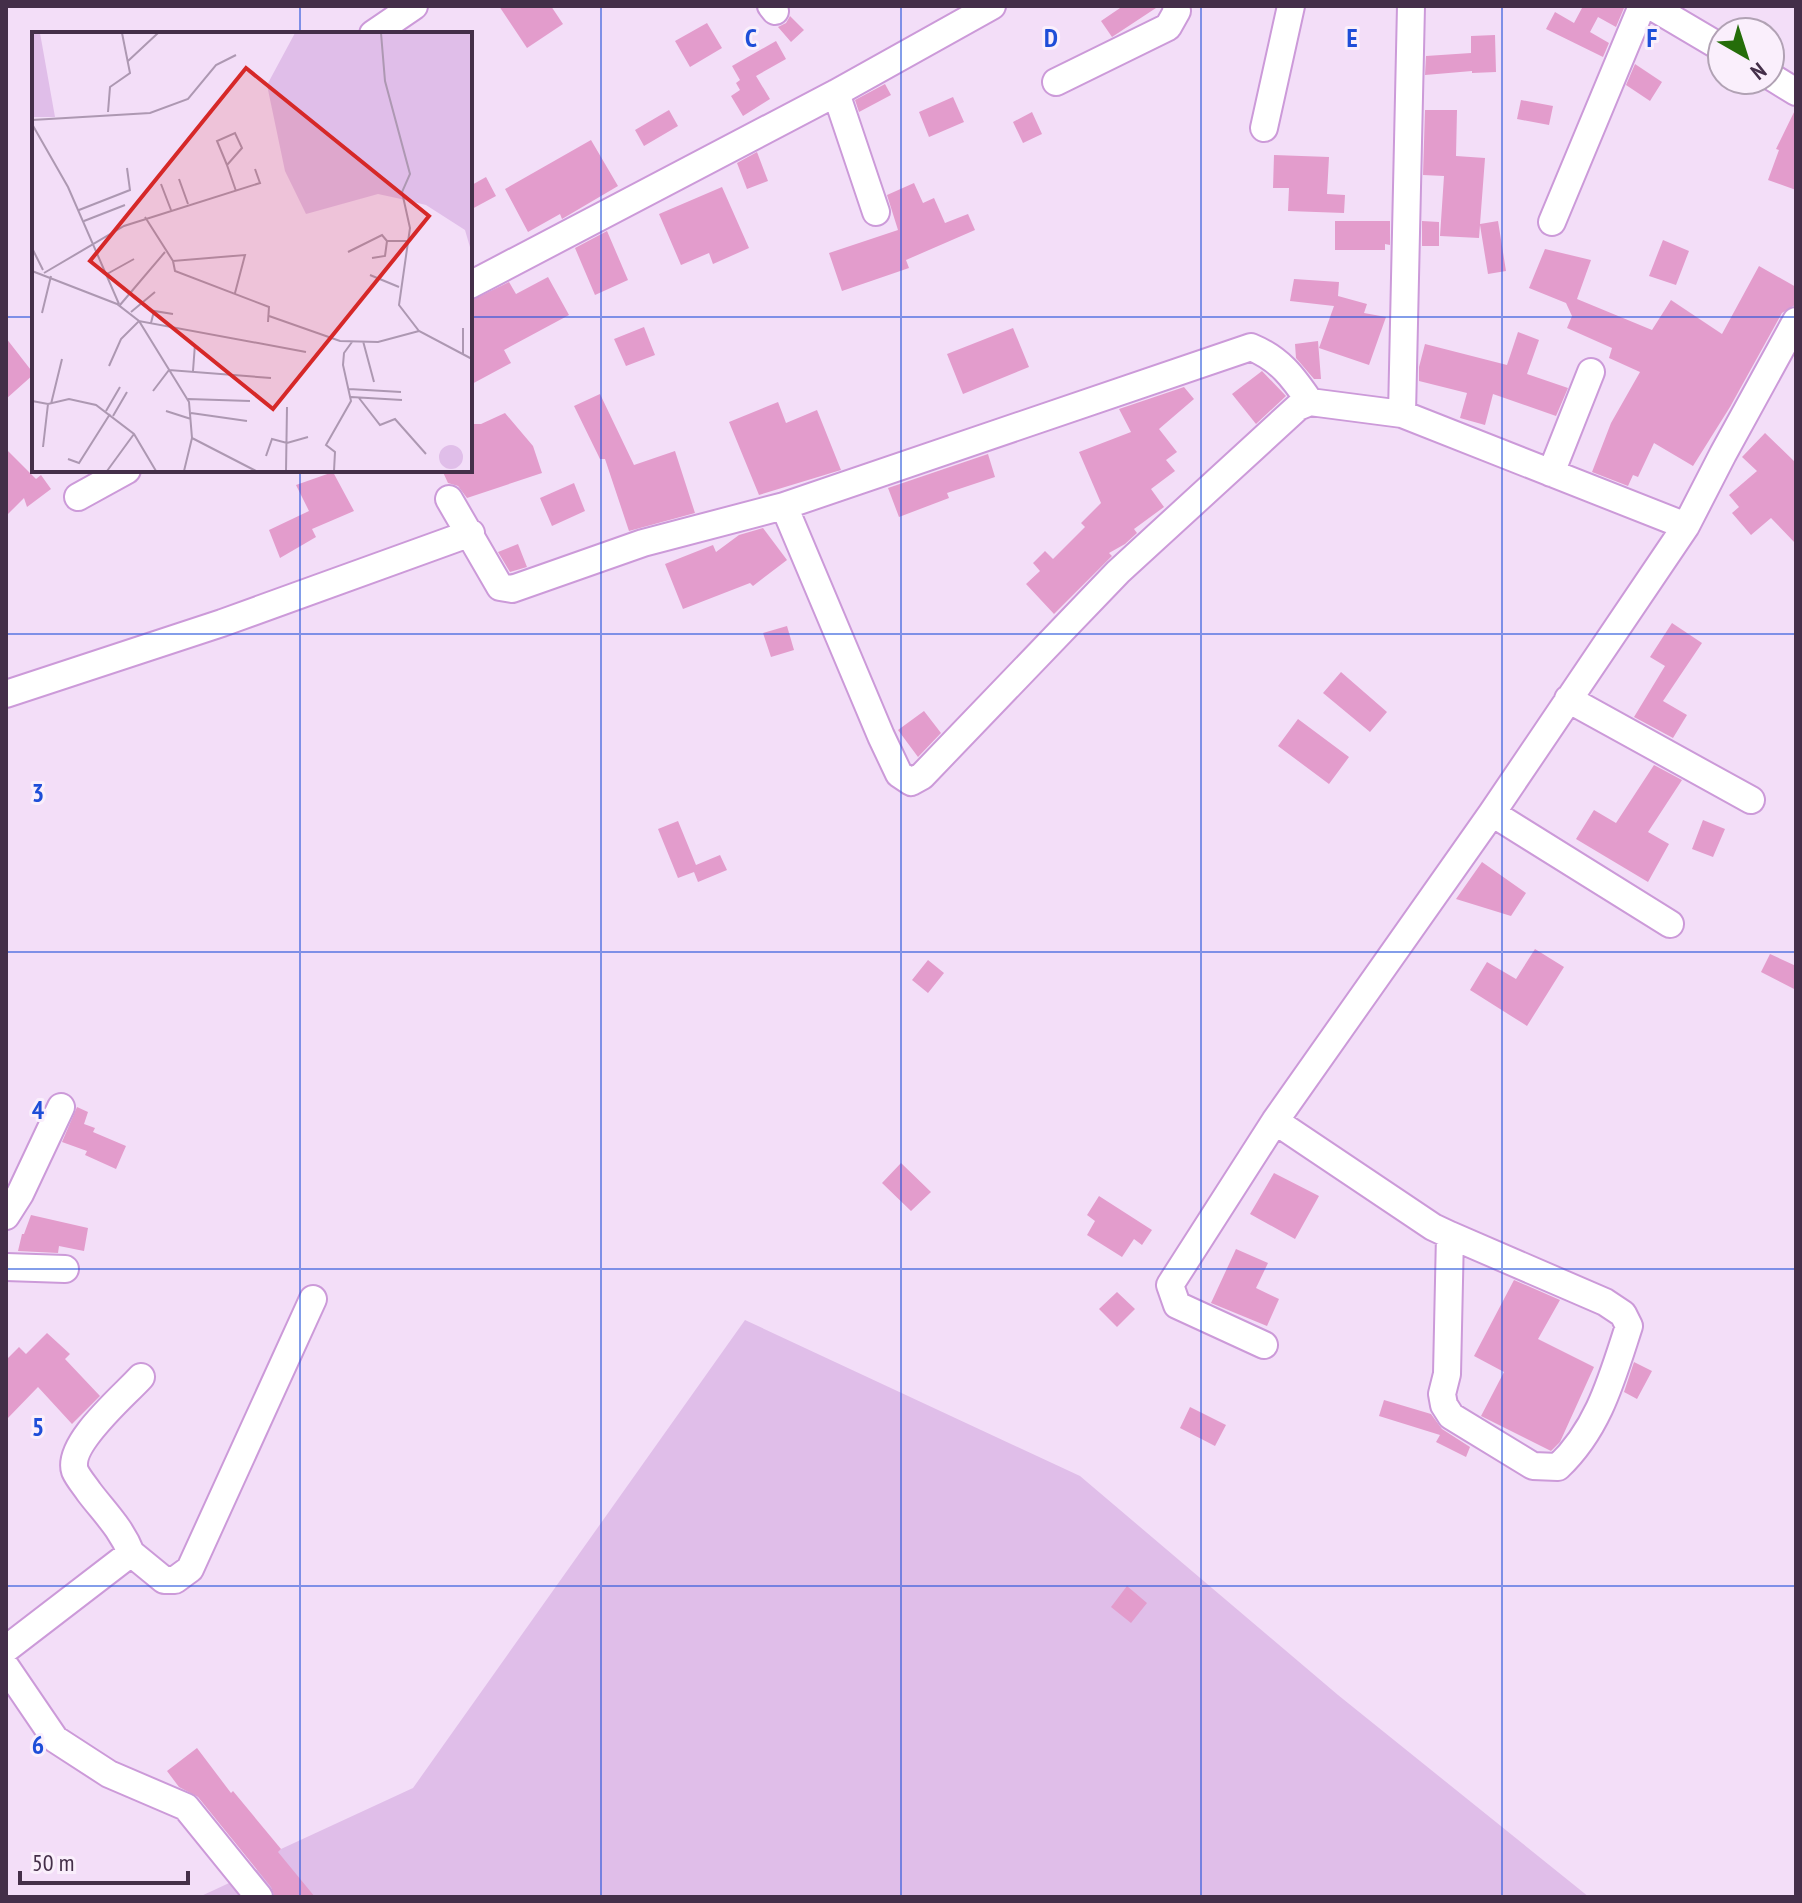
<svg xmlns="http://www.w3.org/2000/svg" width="1802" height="1903" viewBox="0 0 1802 1903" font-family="'PT Sans Narrow',sans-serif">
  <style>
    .green { fill: #e0bee9 }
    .building { fill: #e39ccc }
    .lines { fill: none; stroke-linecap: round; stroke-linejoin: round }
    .minor-casing { stroke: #cc9ad9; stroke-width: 30 }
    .minor { stroke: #fff; stroke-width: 26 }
    .grid { fill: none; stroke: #1d4ed8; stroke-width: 2; stroke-opacity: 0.55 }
    .inset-road { fill: none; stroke: #ad98b2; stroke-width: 2 }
    .view { fill: #d62828; fill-opacity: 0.15; stroke: #d62828; stroke-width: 4 }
    .inset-edge { fill: none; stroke: #442f49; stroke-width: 4 }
    .grid-label { font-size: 26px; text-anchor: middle; font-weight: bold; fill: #1d4ed8; stroke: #faeffc; stroke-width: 6; stroke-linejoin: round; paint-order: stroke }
  </style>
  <rect width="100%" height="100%" fill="#f3def8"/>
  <path class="green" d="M745,1320L1080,1476L1338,1695L1589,1897H199L255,1871L281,1849L413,1788Z"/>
  <path class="building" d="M499,6H551L563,24L527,48Z
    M1123,6H1159L1112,37L1101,21Z
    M1579,6H1620L1624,8L1616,27L1598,17L1590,32L1609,43L1603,57L1546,29L1555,12L1574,23L1582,8Z
    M790,16L804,30L791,42L778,27L786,23Z
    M707,23L722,48L690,67L675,41Z
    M1495,35L1496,72L1472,73V71L1425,75L1426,56L1471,53V36Z
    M776,41L786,59L756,76L770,99L743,116L731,96L740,90L736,83L740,80L732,66Z
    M1635,64L1662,82L1650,101L1626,85Z
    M885,84L891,95L859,112L855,100Z
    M953,97L964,122L929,137L919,112Z
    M1521,100L1553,106L1549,125L1517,119Z
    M1796,108V190L1768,180L1779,150L1776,149Z
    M669,110L678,126L644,146L635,130Z
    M1425,110H1457L1456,156L1485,158L1480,224L1498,221L1506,271L1488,274L1480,225L1479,238L1440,236L1444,176L1423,175Z
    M1032,112L1042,134L1023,143L1013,122Z
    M591,140L618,186L562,219L560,214L528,232L505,189Z
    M757,152L768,181L747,189L737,163Z
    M1274,155L1329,157L1327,194L1345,195L1344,213L1288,211L1289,188H1273Z
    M486,177L496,196L470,210V186Z
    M914,183L923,203L934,198L945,223L968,214L975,230L906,260L909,268L842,291L829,253L898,230L887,195Z
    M722,187L749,248L713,264L709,253L681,265L659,214Z
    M1335,221H1390V245L1385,244V250H1335Z
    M1422,221L1439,222V246H1422Z
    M607,231L628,280L595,295L575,248Z
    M1663,240L1689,251L1676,285L1649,276Z
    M1545,249L1591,260L1577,299L1652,330L1671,300L1722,334L1759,266L1796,287L1795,305L1782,313L1730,407L1693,466L1654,443L1638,477L1633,475L1628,486L1592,472L1611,423L1640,372L1609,358L1612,348L1567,328L1572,316L1566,303L1529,288Z
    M548,277L569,315L504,350L511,363L470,385V301L509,282L516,294Z
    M1294,279L1339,282L1338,296L1367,304L1364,313L1386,317L1369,365L1319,348L1334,306L1290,301Z
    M644,327L655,355L626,366L614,339Z
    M1013,328L1029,367L963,394L947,354Z
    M1518,332L1539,340L1527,374L1568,388L1556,416L1493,394L1485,425L1460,418L1467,393L1419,381V367L1425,344L1507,365Z
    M6,338L34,374L6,399Z
    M1318,341L1321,379H1314L1296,358L1295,344Z
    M1262,371L1286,396L1256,424L1232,394Z
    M1184,387L1194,399L1159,429L1177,452L1166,460L1175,471L1151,489L1164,507L1134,529L1137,533L1125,544L1109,553L1112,556L1054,614L1026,584L1040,571L1033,563L1045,551L1053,559L1085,527L1081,523L1101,503L1079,452L1131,432L1119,409Z
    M600,394L634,465L675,451L695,513L629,531L605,459H600L574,406Z
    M778,402L786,423L817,410L841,470L759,495L729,422Z
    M505,413L533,446L542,473L467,498L458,486L448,483L442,470H470V424H481Z
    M1765,433L1796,463V544L1771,518L1751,535L1732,513L1739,507L1729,495L1757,471L1742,457Z
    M6,449L36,479L41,475L51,489L27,507L24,498L6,516Z
    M988,454L995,477L947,493L949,498L899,517L888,488Z
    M333,472L354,511L312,529L316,537L280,558L269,530L309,511L296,485Z
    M574,483L585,511L552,526L540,498Z
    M763,528L787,560L753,586L750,583L683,609L665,564L713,545L716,552L739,535Z
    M518,544L527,567L510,572L498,552Z
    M1672,623L1702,643L1663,701L1687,715L1673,738L1634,717L1665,666L1650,657Z
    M787,626L794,650L771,657L763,633Z
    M1341,672L1387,712L1370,732L1323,693Z
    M924,711L941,733L918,757L898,730Z
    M1298,719L1349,757L1329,784L1278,746Z
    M1654,765L1682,780L1648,832L1669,844L1648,882L1576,839L1594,810L1616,823Z
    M1703,820L1725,829L1713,857L1692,849Z
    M678,821L696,865L720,855L727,870L698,882L694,872L678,878L658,829Z
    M1482,862L1526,893L1511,916L1456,899Z
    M1535,949L1564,967L1527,1026L1470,990L1487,962L1516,979Z
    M1770,954L1796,966V990L1761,972Z
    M928,960L944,973L928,993L912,980Z
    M77,1107L88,1112L84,1124L95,1128L93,1132L126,1146L116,1169L85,1155L87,1151L62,1142Z
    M901,1163L931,1192L911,1211L882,1183Z
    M1274,1173L1319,1196L1295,1239L1250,1214Z
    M1099,1196L1152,1230L1142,1245L1134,1239L1122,1257L1087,1235L1095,1221L1087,1215Z
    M31,1215L88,1228L84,1251L59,1246L58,1253L18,1251L22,1234H24Z
    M1236,1249L1268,1263L1256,1288L1279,1299L1267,1326L1211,1303Z
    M1514,1280L1560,1300L1538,1339L1594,1367L1560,1442L1551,1451L1481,1416L1504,1372L1474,1356Z
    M1117,1292L1135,1309L1117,1327L1099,1309Z
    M47,1333L70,1354L65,1359L100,1396L72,1424L38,1387L6,1420V1360L19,1347L26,1354Z
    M1634,1362L1652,1371L1637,1399L1624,1392Z
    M1384,1400L1431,1414L1442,1429L1470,1447L1466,1457L1436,1442L1440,1435L1379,1416Z
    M1190,1407L1226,1425L1215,1446L1180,1428Z
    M1127,1586L1147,1603L1131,1623L1111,1607Z
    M197,1748L231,1793L233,1791L281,1849L278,1852L315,1897H275L271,1887L198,1797L179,1787L167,1771Z"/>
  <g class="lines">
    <g class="minor-casing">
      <path id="minor" d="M771,6L775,11
        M1651,6L1722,48
        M373,34L414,6
        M1770,76L1796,92
        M1056,82L1168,27L1177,11L1176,6
        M836,93L876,212
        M1264,128L1291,6
        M1552,222L1642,6
        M470,285L836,93L992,6
        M1402,414L1411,6
        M1551,473L1591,372
        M78,497L127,470
        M449,499L500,587L512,589L643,543L784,506L1251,347C1280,359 1293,377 1310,402
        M784,506L881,736L899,774L911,782L922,776L1118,572L1298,407L1310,402L1402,414L1686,526
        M6,694L222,623L471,533
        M1568,699L1751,800
        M1492,813L1670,924
        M1275,1121L1433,1227L1450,1235L1447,1374L1442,1394L1444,1405L1451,1416L1533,1466L1558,1467C1599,1428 1612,1378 1629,1326L1623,1314L1605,1302L1450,1235
        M6,1216L20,1194L61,1107
        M6,1267L65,1269
        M1264,1345L1177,1305L1170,1285L1275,1121L1492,813L1686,526L1723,454L1796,321
        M131,1553L164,1580H175L190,1569L313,1299
        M6,1649L131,1553C121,1528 105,1513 89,1492C85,1486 78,1478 75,1471C66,1444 124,1396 141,1377
        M6,1667L55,1739L109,1774L186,1807L259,1897"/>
    </g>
    <use href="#minor" class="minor"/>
  </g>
  <path class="grid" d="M300,6V34M601,6V1897M901,6V1897M1201,6V1897M1502,6V1897M6,317H34M470,317H1796M300,470V1897M6,634H1796M6,952H1796M6,1269H1796M6,1586H1796"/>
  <g transform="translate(32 32)">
    <rect width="440" height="440" fill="#f3def8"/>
    <path d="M0,1H8L23,85H0ZM263,1H440V222L433,198L394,173L369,167L346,162L274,182L253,139L235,53ZM407 425a12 12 0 1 1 24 0a12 12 0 1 1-24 0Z" fill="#e0bee9"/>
    <path class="inset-road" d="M349,1L353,49L378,142L370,160L378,196L367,273L387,299L440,327M96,29L126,1M76,80L78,55L98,41L90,1M0,88L118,81L156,67L184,33L204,23M0,92L36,155L87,272M195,133L185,109L203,101L210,116L195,133L204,159M147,147L156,172M129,152L139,178M47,178L98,158L95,136M113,185L141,229L213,223L203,261M52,189L93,173M0,216L11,238M316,220L350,203L355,209M340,226L353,224L355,209H377M141,229L143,239L237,275L236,290M0,239L85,272L107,289L157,370L160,406L152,439M12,241L92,194L228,151L223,137M75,242L102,227M338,243L367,255M88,273L133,220M99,280L123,260M10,281L19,244M237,284L308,309L346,310L387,299M119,291L122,279L141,282M331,309L342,350M431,323V296M77,334L89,307L107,289L274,320M161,339L163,312M317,357L369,360M121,359L137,338L239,346M319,365L370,368M327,366L348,393L363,387L394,422M156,367L218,369M0,369L16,372L37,367L64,373L102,402L124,439M19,372L30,327M74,379L88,355M134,379L159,387M159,381L215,389M81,384L95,360M160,406L224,439M11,415L16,372M234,424L240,407L255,411L276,405M36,427L47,431L78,382M75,439L102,402M254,439L255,375M302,439L303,420L294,413L319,369L311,333L312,321L320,310"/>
    <path class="view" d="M214,36L397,184L241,377L58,229Z"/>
    <rect width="440" height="440" class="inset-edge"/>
  </g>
  <g class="grid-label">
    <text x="751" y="47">C</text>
    <text x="1051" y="47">D</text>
    <text x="1352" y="47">E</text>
    <text x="1652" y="47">F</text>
    <text x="38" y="802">3</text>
    <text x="38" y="1119">4</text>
    <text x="38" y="1436">5</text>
    <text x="38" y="1754">6</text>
  </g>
  <rect width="1802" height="1903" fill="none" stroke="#442f49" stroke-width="16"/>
  <g transform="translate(1746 56) rotate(141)"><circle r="38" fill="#faeffc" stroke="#b1a2b4" stroke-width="2"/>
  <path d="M0-6L14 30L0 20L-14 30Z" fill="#256d0a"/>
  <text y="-12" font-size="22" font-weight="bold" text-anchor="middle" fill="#442f49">N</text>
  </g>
  <path d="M20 1871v12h168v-12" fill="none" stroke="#442f49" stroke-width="4"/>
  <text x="32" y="1871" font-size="24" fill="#442f49" stroke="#faeffc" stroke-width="6" paint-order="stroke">50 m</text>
</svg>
